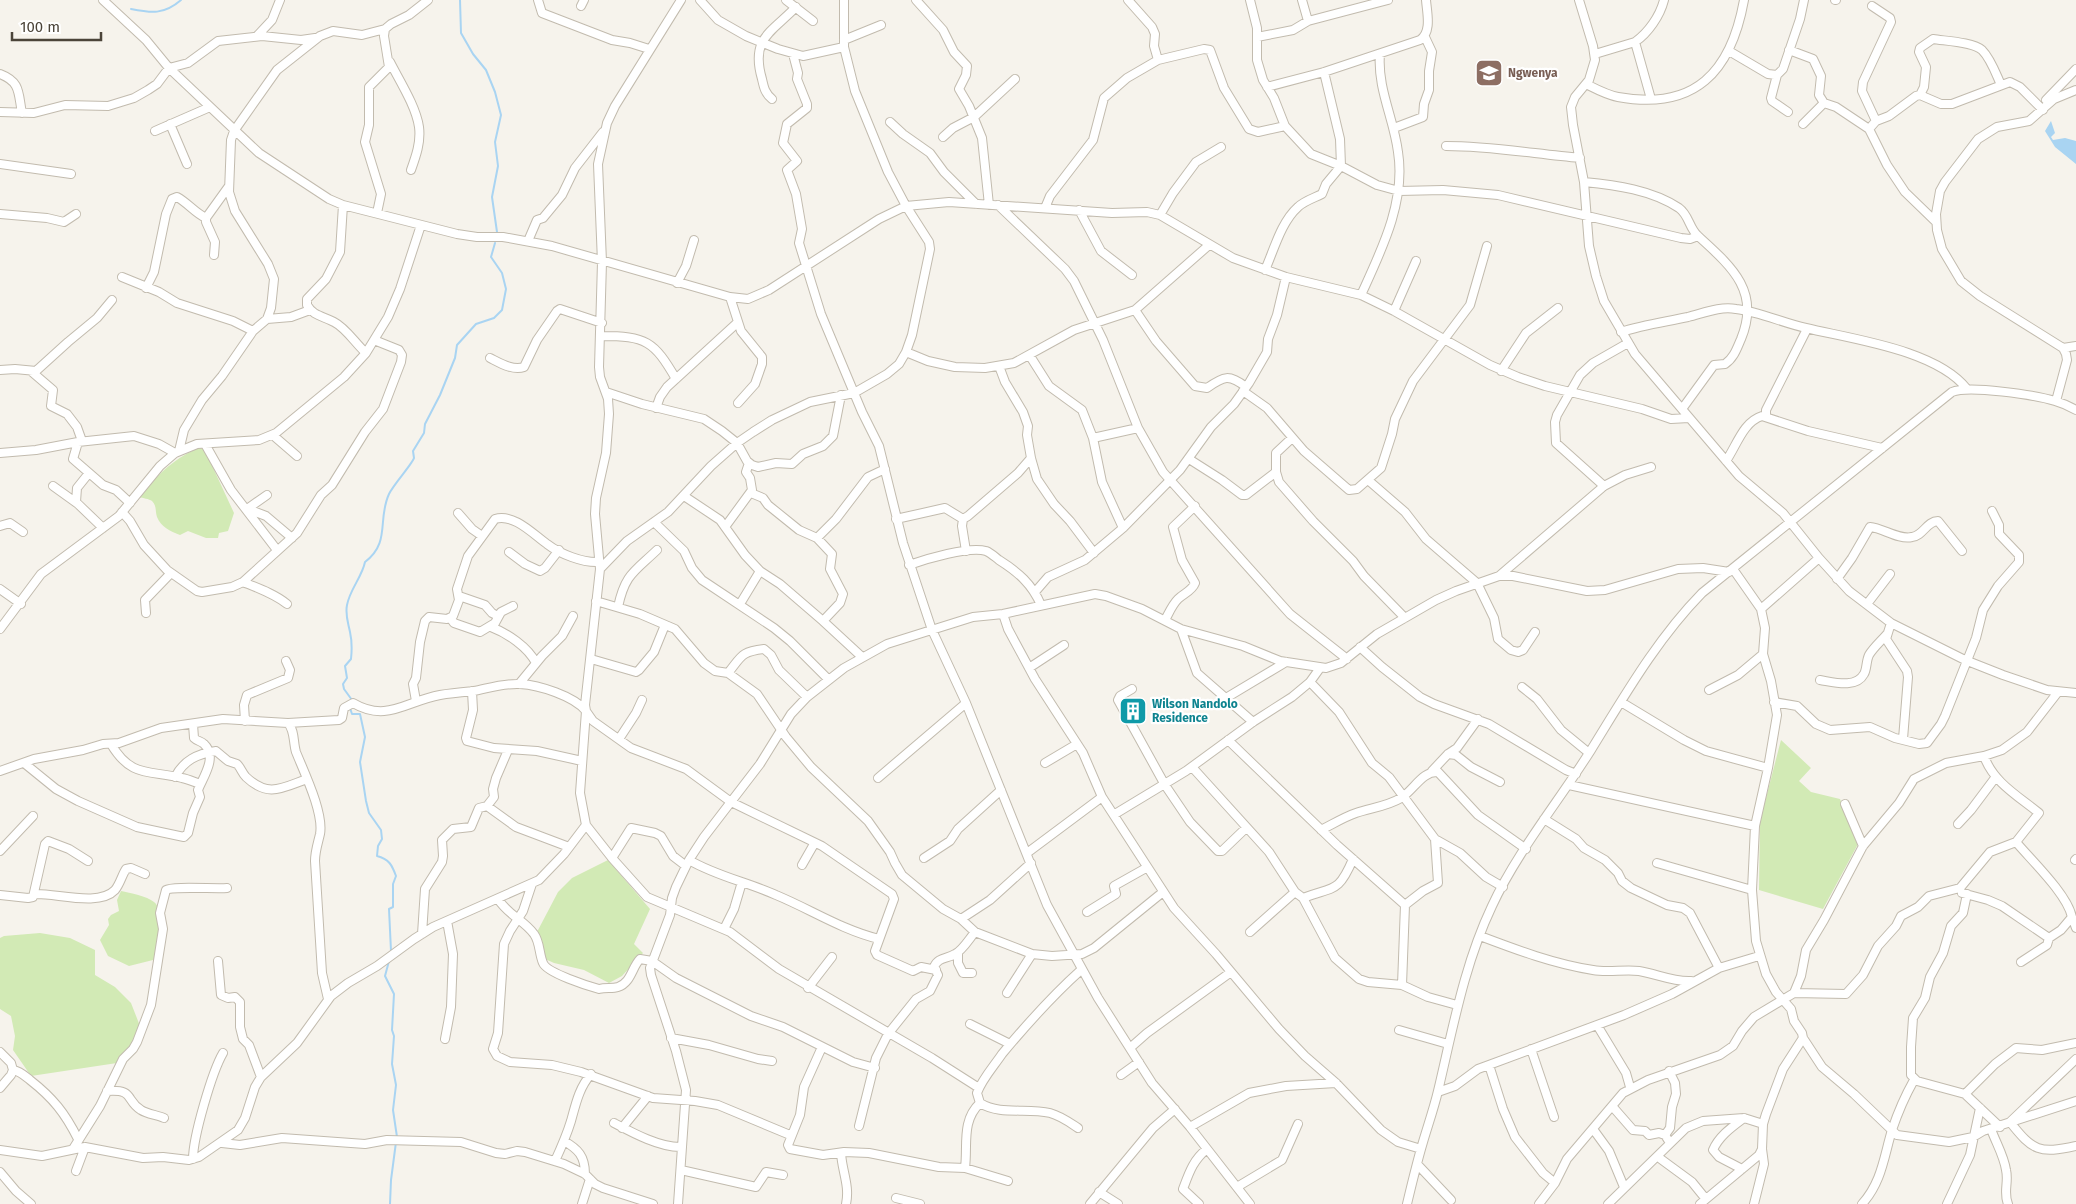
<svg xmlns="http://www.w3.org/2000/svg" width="2076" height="1204" viewBox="0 0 2076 1204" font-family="'Fira Sans',sans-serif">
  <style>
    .green { fill: #d2eab5 }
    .water { fill: #a9d4f2 }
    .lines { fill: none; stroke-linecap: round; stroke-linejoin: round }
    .stream { stroke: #a9d4f2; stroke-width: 2 }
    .minor-casing { stroke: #c2bbae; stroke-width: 10 }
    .minor { stroke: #fff; stroke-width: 8 }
    .labels { text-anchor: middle; stroke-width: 4.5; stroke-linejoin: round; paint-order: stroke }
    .education-label { font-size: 12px; font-weight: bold; fill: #785e54; stroke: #fff; text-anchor: start }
    .culture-label { font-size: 12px; font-weight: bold; fill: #0d838f; stroke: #fff; text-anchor: start }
  </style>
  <rect width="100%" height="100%" fill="#f6f3ec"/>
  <path class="green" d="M203,446L234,513L228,531L219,533L218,538H206L188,531L180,535C170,531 161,527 157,517C155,511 157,506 152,501C149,499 143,498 139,497C158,474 175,457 203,446Z
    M1781,740L1811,768L1799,781L1811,792L1840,799L1858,844L1823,909L1759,890L1760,821Z
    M608,860L650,909L634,944L643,953L622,976L609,983L584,970L554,963L543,958L537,932L558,892L572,878Z
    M121,891C130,893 147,896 154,902C165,910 159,947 157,959L129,966L108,956L100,940L109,925L108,919L111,915L119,911L117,900Z
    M40,933L70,938L95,950V975L115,987L131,1003L140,1026L134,1043L117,1063L31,1076L13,1050L15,1036L11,1016L0,1009V938L4,936Z"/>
  <path class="water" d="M2051,121L2055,133L2051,137L2053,140L2065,138L2076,141V164L2055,147L2045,131Z"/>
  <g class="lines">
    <path class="stream" d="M460,0L461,33L473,54L486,70L495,92L501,115L495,142L498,166L492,197L497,232
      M131,9C151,13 164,15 181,0
      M352,700L344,689L343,684L347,678L345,666L351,659C352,650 352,641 350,632C348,622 345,615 347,605C350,589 362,577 365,562C391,542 377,520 389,494C393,485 413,463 414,458C414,458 413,451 413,451L424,433L425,424L440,395L455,358L457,345L476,324L494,318L502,310L506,289L502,273L491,257L495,243
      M350,708L352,714H360L365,737L360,762L366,801L369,813L381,830L382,839L378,846L377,856C389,859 392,865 396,876L393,884V907L389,909L391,951
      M389,961L385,976L394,994L392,1030L394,1036L392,1064L396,1085L393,1110L397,1137
      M390,1204L391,1180L396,1142"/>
    <g class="minor-casing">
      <path id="minor" d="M103,0L146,40L169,68L259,153L329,199L343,205L457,234L477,237H503L552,246L730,297L748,299L769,290L879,219L906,206L949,202L1112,213L1147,212L1160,215L1233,258L1286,277L1361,295L1394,311L1490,365L1518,377L1545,386L1642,409L1671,419L1689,418
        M538,0L542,13L612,40L630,43L649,49
        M700,0L718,20L746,36L778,49L803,56L844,47
        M786,0L813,21
        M844,0V47L855,91L888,172L906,206L929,242L930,249L912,335L906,352L899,364L887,374L854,393L810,402L772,420L753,432L737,443L711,466L668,512L627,541L600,569L585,705L586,711L593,721L631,748L686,769L731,802L822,846L892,894L894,899L875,951L877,955L913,971L921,967L936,970
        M916,0L943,30L954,52L967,66L966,75L959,89L969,106L982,138L989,205
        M1128,0L1152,27L1155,34L1154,46L1158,60
        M1250,0L1257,28V60L1263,80L1274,98L1285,126L1311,154L1341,166L1377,185L1399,191L1443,190L1498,195L1681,238L1690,239L1698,236
        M1302,0L1308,21
        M1579,0L1593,46L1595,60L1589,80L1575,97L1571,107L1573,125L1584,182L1589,246L1596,276L1604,301L1635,354L1739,476L1783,513L1819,558L1849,591L1891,623L1965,660L2003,675L2047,690L2076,693
        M1835,0H1836
        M581,6L584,0
        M1872,6L1890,18L1891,22L1863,82L1862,91L1876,121
        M257,36L272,20L280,0
        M1257,37L1293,30L1308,21L1388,0
        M844,40L881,25
        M1635,42L1651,99
        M1789,50L1813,59L1821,76L1819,95L1824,103
        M1729,51L1768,74L1777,75L1783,69L1800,19L1804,0
        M793,54L798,73L797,79L807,104V108L787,124L783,143L797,161L787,170L796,194L802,229L799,243L821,314L862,412L879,446L903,543L932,630L966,703L1047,905L1098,998L1152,1083L1190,1127L1250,1204
        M1595,54L1635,42C1648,33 1660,16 1664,0
        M390,62C399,80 416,106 419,127C421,142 416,156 411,170
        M0,74C21,82 18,93 22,113
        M1777,75L1771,98L1772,101L1788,112
        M1586,84C1596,89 1607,95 1618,97C1695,111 1731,72 1744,0
        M1267,87L1324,72L1420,40C1432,32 1427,13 1426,0
        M1920,95L1924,87L1926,67L1919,52L1920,48L1933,39C1945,41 1973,42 1982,50C1991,59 1996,74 2001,85
        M772,99C765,93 764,88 762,79C750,38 772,32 796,7
        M2046,100L2076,69
        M0,112L34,113L65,105L108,106L134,98L148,90L157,84L169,68L188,63L218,41L262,36L301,40L315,38
        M890,122L903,134L930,153L944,172L976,204
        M170,124L187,164
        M1803,124L1824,103L1836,107L1869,129L1887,165L1905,192L1936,222
        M1394,128L1423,117L1424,104L1429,90V71L1432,52L1425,37
        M1869,129L1876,121L1889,116L1916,96L1920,95L1941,104H1952L2010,82L2020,87L2043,110
        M155,131L210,107
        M943,137L953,128L974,117L1015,79
        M1446,146C1491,146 1535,154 1580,158
        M0,164L71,174
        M1584,182C1616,185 1652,190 1679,208C1689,215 1689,228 1698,236C1731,266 1761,291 1741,339C1737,348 1734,358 1725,364L1714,365L1682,409
        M343,205L340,252L326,279L307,299V305C313,316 323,316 334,322C346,328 355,343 366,353
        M998,205L1065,269L1074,281L1103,340L1138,428L1163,472L1290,614L1347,659
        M1045,208L1050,196L1093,140L1104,98L1127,78L1158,60L1204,49L1210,50L1224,88L1249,129L1258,132L1285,126
        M1079,210L1101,251L1132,275
        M377,213L381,194L365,142L369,125V87L389,67L384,36L385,29L391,24L409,15L428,0
        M0,214L47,218L64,222L76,214
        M1160,215L1173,193L1196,162L1221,147
        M528,241L537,220L543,218L562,195L575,168L603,132
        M214,255L215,242L206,222V218L229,186
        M1265,270C1274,250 1281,222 1298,207C1304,201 1314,198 1322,194L1326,184L1341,166L1340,139L1324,72
        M122,277L159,292L177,303L233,321L253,331
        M677,283L686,266L694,240
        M146,288L154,272L166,214L172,199L177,197C188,203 195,213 206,218
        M1361,295C1381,251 1406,202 1398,152C1394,119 1377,88 1380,54
        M730,297L741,331L762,357V364L755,384L738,403
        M1135,310L1156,341L1195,386L1207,388C1224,376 1229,374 1246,387
        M1394,311L1416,261
        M267,319L291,317L310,310
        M1621,332C1643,325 1665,322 1688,317C1704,313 1720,306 1736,309C1760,312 1783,323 1806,328C1852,339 1937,350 1967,389
        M601,336C646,336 654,341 676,379
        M2063,348L2076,346
        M906,352L928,361L955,367L985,368L1014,363L1074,330L1135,310L1209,245
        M1030,356L1049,386L1082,410L1093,438L1102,482L1123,528
        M490,358C500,363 513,371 524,367L537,340L557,311L560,309L602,323
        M999,366L1005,382L1023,412L1028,426L1027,435L1031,458L1037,479L1054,504L1070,521L1094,553
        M0,370L15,369L36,371L68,342L97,318L112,300
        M1501,371L1526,333L1558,308
        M32,372L53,390L51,406L67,414L77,427L82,441
        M1243,391L1267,408L1304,451L1349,490L1357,489L1381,468L1392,434L1395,419L1413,381L1470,305L1487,246
        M606,392L642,404L704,419L722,431L737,443L747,461L752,465L758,467L776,463L792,464L803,454L823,446L833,436L841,395
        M2056,401L2067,360L2066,354L2063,348L1980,296L1961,281L1942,249L1937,230L1936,214L1940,191L1945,182L1978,139L1997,127L2029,121L2054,99L2076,90
        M656,408L660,397L667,387L737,323
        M1766,417V410L1807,329
        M276,433L275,437L297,456
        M1093,438L1138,428
        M78,442L73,459L103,485L116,490L130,503
        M205,444L231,490L277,550
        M179,451L184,430L202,400L222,376L253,331L267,319L271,308L274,279L268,264L235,211L229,192L231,140L234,131L277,70L320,36L333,31L362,35L385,29
        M0,453L36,450L78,442L134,436L159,444L175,453
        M1189,459L1222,480L1242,495H1246L1276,472V453L1292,438
        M1726,461C1737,445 1743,422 1762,416L1808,431L1882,448
        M1276,472L1279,482L1313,521L1353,561L1364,576L1405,618
        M1368,480L1405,512L1426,539L1477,583L1494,618L1498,639L1511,650L1518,652L1523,650L1535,632
        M53,486L78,504L103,528
        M1604,486L1556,443L1555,422L1557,415L1580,375L1593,363L1628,343
        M751,493L763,498L768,505L799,530L817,538L832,554L830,569L843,594L840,603L823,621
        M684,496L720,520L745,555L760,571L780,584L823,621L862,657
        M76,502L77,488L89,473
        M247,509L267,495
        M248,509L266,516L292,538
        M122,512L130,521L144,545L167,570L197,591L202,592L232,587L243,582L297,533L321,495L332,485L365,432L383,409L401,362L402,355L399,350L374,340
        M458,513L472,529L482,536
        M896,519L945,508L963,519L968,516L1018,473L1031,458
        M963,519L962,526L966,551
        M654,522L684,551L692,568L702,580L774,628L790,641L829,680
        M0,526L10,523L23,532
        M725,527L752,490L750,478L746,472L749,463
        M817,538L836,519L868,477L885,469
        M509,552L525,564L540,571L545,568L559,550
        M909,565C926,559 969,546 986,551C991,553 995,557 999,560C1018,572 1032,584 1041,605
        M600,569L595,514L596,498L606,453L609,414L608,399L600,377L599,367L602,262L598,164L607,123L615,106L681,0
        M1733,569L1761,609L1765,628L1763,654L1771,681L1777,715L1768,768L1755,826L1752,890L1756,941L1766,974L1776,992L1791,1009L1794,1021L1802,1033L1803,1038L1783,1069L1766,1114L1763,1124L1762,1149L1764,1164L1754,1204
        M1499,576L1604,486L1625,475L1651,467
        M1837,579L1852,558L1870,527C1883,528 1898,540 1912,537C1923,536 1927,521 1938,521L1962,551
        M243,582C258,588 275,594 287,604
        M0,589L21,604
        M1035,592L1048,577L1085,560L1123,528L1180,470L1211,427L1234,404L1249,383L1267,352L1268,339L1277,315L1286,277
        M459,596L485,605L492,613L498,616
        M596,601L640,614L675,629L704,663L715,671L728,673L757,694L786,737L811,767L868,821L890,852L895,863L902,875L943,909L961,919L975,932L1032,954L1052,956L1082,954L1094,948L1163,892
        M740,604L760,571
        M1867,604L1890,574
        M618,607C625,574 634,572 657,550
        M1761,609L1819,558
        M146,613L145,600L171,573
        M1003,614L1008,629L1035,679L1083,753L1102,797L1174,908L1216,954L1279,1029L1305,1056L1336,1083L1381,1130L1398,1142L1421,1149
        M451,619L454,623L480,632L495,623L501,612L513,606
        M1165,620C1169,613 1172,605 1178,599C1184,593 1192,591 1195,583L1182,560L1173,527L1195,506
        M1891,623L1886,639L1907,671L1908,677L1903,739
        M491,627C507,633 528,647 536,663
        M0,629L41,574L119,516L160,466L175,453L197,444L259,440L276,433L344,377L366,353L388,317L400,289L421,225
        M1181,629L1197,673L1253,722
        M1360,647L1382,667L1420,697L1434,704L1489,724L1566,770L1576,774
        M591,659L636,672L639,670L654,652L665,625
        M1029,668L1064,645
        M728,673C742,656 740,652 764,649L771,655L779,670L807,697
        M1820,680C1833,682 1856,689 1864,674C1867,669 1866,661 1869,655C1873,648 1881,641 1887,634
        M1310,682L1339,712L1372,763L1389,777L1435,839L1460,853L1486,877L1503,887
        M519,684L542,656L562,636L573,616
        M1522,687L1537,699L1561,730L1589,753
        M1132,689L1120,696L1118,700L1165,785L1190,822L1218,851H1222L1246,828
        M1709,690L1738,675L1763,654
        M472,691L473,710L466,738L467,741L494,748L537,751L582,761
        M1226,698L1286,662
        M416,701L413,684L416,678L420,642L425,621L429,617L447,619L453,616L459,600L457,589L468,556L495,519C514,513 534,535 547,544C560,554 583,563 599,562
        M1621,702L1684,740L1706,751L1768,768
        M1774,702L1797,706L1816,724L1830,730L1870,727L1895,738L1919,744L1927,743L1941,724L1945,716L1976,638L1983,610L1998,586L2019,562V555L1999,534V525L1992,511
        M245,721L244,705L247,695L288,678L290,670L286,661
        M288,723L339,720L342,718L344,708L353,703C387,723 406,701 440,695C451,693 463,692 474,691C489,688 505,683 520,684C539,685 574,696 586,711L580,793L586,825L612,858L647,897L730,932L779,969L932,1058L979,1088
        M619,739L636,713L642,700
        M1228,740L1337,845L1405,905L1402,985
        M111,744C131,778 149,770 182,778C188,779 194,782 200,784
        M1448,754L1456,755L1471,767L1500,782
        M24,763L56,789L78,801L137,827L184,837L188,833L193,813L200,797L198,790C203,777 218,757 204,744C201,741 197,741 194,738L193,724
        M1045,763L1077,744
        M1192,767L1269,852L1295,892L1303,898L1335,958L1359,979L1368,982L1402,985L1428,997L1457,1005
        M0,771L34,759L83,750L103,744L119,743L161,728L223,719L288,723C295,731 293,742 296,752C304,772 324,813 320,834C318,843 315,851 315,861L322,973L328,999
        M1432,771L1448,754L1457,748L1478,719
        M175,777C184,760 197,754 216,751L228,761L237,764C241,768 242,773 246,777C268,798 282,788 307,779
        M878,778L966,703
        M1569,785L1755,826
        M1845,804L1863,846
        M487,806L516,827L569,847
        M1115,814L1186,771L1253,722L1292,697L1310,682L1320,668
        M1544,819L1576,839L1584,848L1605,860L1618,873L1622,881L1631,888L1667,905L1683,908L1690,913L1719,968
        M1958,824L1971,810L1995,778
        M1321,830C1333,824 1344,817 1356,813C1371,808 1388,806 1401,798C1414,790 1422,771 1438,772L1478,815L1526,849
        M2016,842C2032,861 2067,894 2072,917L2061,930L2049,938L2047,945L2021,962
        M0,851L33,816
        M1027,853L1102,797
        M612,858L631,828L655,833L661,836L673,856L686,866
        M924,858L950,841L958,829L1001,790
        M689,860C716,876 747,882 776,895C810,909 842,930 879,939
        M2075,860L2076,859
        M1657,863L1752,890
        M802,865L814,844
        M532,884L523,911L510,931L504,944L498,1033L493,1049L497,1056L510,1062L552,1065L581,1072L653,1098L695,1101L718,1105L790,1135
        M1962,893L1988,900L2002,906L2049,938
        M35,894C56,893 99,907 115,890C120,884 122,875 126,869L131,868L145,874
        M1967,894L1963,913L1951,926L1943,953L1930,977L1925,998L1913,1018L1911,1047V1075L1917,1081L1965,1094L2000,1127
        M0,895L28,898L33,897L45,844L48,841L69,849L88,861
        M1303,898C1334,886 1338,894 1353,859
        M498,899C509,916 524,920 534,934C540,942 539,954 543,963C547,973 588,986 599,989C606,987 612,989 618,987C631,983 632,967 640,959L652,961L676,978L751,1016L783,1027L853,1062L875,1068
        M1405,905L1423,891L1438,883L1435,839
        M1087,912L1116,894L1114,886L1146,868
        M2072,917L2076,928
        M961,919L990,900L1031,863
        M724,929L734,909L742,882
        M1250,932L1295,892
        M422,934L425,889L442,862L443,856L442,840L453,829L471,827L479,808L487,806L494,797L493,789L496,778L508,750
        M1480,936C1517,950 1554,964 1593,970C1608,973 1624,969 1639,971C1657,974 1673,982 1691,981
        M958,953V963L963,973H972
        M218,961L221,995L228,998L235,997L240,1002V1027L243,1039L249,1045L261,1077
        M808,988L832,957
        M1007,993L1032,954
        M1794,993L1846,994L1863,975L1878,946L1896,926L1901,916L1918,907L1929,896L1960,888L1990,852L2016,842L2039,813C2018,796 1993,782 1984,756
        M970,1024L1010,1044
        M1597,1025L1626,1073L1630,1087
        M1399,1030L1448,1044
        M671,1038L709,1045L758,1059L772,1061
        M1803,1038L1822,1067L1854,1094L1897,1135L1949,1142L1973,1137L1983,1131L2076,1101
        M445,1039L451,1007L453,954L447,921
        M822,1047L804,1087L800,1115L788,1145L790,1149L823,1155L844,1152L869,1153L939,1167L965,1168L1008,1181
        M1130,1048L1147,1033L1231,972
        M1531,1049L1554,1117
        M0,1052L11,1063L13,1070L11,1075L0,1088
        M2076,1059L2010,1122C2033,1151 2039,1154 2076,1146
        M1489,1065L1503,1109L1515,1137L1543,1173L1555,1183
        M13,1070C20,1071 25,1076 30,1080C53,1098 65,1113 78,1139
        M1669,1071L1675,1083L1676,1094L1672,1107L1670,1128L1665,1135L1670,1143
        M1121,1075L1139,1062
        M107,1091C135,1089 125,1100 141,1110C147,1114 157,1115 164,1118
        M1438,1092L1455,1086L1478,1069L1624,1015L1672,994L1719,968L1759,956
        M1965,1094L1995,1064L2016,1048L2042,1050L2076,1043
        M1612,1106L1633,1130L1645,1131L1649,1135L1659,1133L1665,1135
        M614,1123C633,1133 659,1147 680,1147
        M859,1126L876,1058L888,1034L916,999L930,991L938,975L934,967C938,957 947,959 955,954C963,950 969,939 975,932
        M1190,1127L1249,1093L1286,1086L1336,1083
        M622,1128L648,1096
        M1078,1128C1069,1122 1061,1116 1050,1113C1027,1107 1001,1116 980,1103L977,1093C982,1079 994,1066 1002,1054C1027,1024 1052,996 1081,970
        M1593,1129L1609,1151L1624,1187
        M1991,1129C1996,1143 2004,1156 2006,1170C2009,1182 2003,1192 2008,1204
        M564,1141C578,1149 585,1156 585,1174
        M222,1143L240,1145L282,1138L365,1144L387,1140L461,1142L496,1153L505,1154L517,1151L525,1152L564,1164L585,1174L595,1184L603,1188L653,1204
        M73,1149L100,1106L123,1059L133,1049L137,1042L151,1005L163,929L160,913L166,890C172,886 216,889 227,888
        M0,1150L42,1156L85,1147L143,1158L163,1157L189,1160L199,1157L238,1130L245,1118L255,1087L261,1077L297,1043L331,996L348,983L377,966L414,939L433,927L539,880L564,854L586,825
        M841,1153C842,1171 850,1186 846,1204
        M1658,1157L1692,1182L1705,1198
        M193,1159C193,1137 212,1072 223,1053
        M555,1161C561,1148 567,1134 571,1121C576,1103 579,1088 591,1074
        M1417,1164L1451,1200
        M965,1168C968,1145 961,1121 980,1103
        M1742,1169L1719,1157L1713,1150C1719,1136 1732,1127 1744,1118
        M681,1170L756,1187L766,1172L783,1175
        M76,1171L85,1147
        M0,1172L16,1191L31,1204
        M1237,1187L1282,1160L1298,1124
        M1099,1192L1118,1204
        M896,1198L920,1204
        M582,1204L590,1179
        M678,1204L686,1090L676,1051L651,975L650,968L670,915L672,898L676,887L689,860L704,837L760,764L791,714L807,697L844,668L887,644L973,617L1003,614L1095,594L1106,596L1142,609L1181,629L1243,646L1280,661L1326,668L1341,663L1377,634L1436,600L1456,591L1499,576H1513L1587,591L1605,590L1678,569L1703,568L1729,572
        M1090,1204L1153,1128L1175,1109
        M1199,1204L1183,1189C1189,1173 1193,1160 1207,1149
        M1407,1204C1412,1183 1417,1162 1423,1142C1428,1125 1434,1108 1438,1091C1453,1028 1464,965 1492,906C1517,852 1559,801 1591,750C1625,695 1657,639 1702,593L1952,392C1969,385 2035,395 2055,401C2062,403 2069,406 2076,410
        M1539,1204L1555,1183L1567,1159L1623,1093L1648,1080L1720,1055L1733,1046L1742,1031L1754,1017L1794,993L1801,976L1806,950L1824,920L1863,846L1899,803L1914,779L1946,763L1984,756L2002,750L2027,732L2058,692
        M1608,1204L1686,1128L1703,1121L1744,1118L1763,1124
        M1700,1204L1759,1155L1762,1149
        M1862,1204C1882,1182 1884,1156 1892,1130C1898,1112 1905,1096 1914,1080
        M1947,1204L1970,1155L1980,1108"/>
    </g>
    <use href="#minor" class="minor"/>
  </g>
  <defs>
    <g id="school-square" transform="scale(1.4375)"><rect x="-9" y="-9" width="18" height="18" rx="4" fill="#8d6e63" stroke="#fff"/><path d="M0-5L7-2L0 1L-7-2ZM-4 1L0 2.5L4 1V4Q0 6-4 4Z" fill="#fff"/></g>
    <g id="building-square" transform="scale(1.4375)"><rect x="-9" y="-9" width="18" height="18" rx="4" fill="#0f9aa8" stroke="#fff"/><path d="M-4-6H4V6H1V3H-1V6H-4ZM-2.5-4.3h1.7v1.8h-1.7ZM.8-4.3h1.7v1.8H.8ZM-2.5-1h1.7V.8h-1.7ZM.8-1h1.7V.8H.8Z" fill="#fff"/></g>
  </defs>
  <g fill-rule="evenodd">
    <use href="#school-square" x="1489" y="73"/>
    <use href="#building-square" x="1133" y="711"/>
  </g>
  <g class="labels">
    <g class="education-label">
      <text x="1508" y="77">Ngwenya</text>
    </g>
    <g class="culture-label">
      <text x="1152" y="708">Wilson Nandolo<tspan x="1152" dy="14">Residence</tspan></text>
    </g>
  </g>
  <path d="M12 32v8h89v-8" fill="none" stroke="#4b4439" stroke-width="2.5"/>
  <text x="20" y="32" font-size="15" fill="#4b4439" stroke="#ffffff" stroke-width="4" paint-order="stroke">100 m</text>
</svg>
